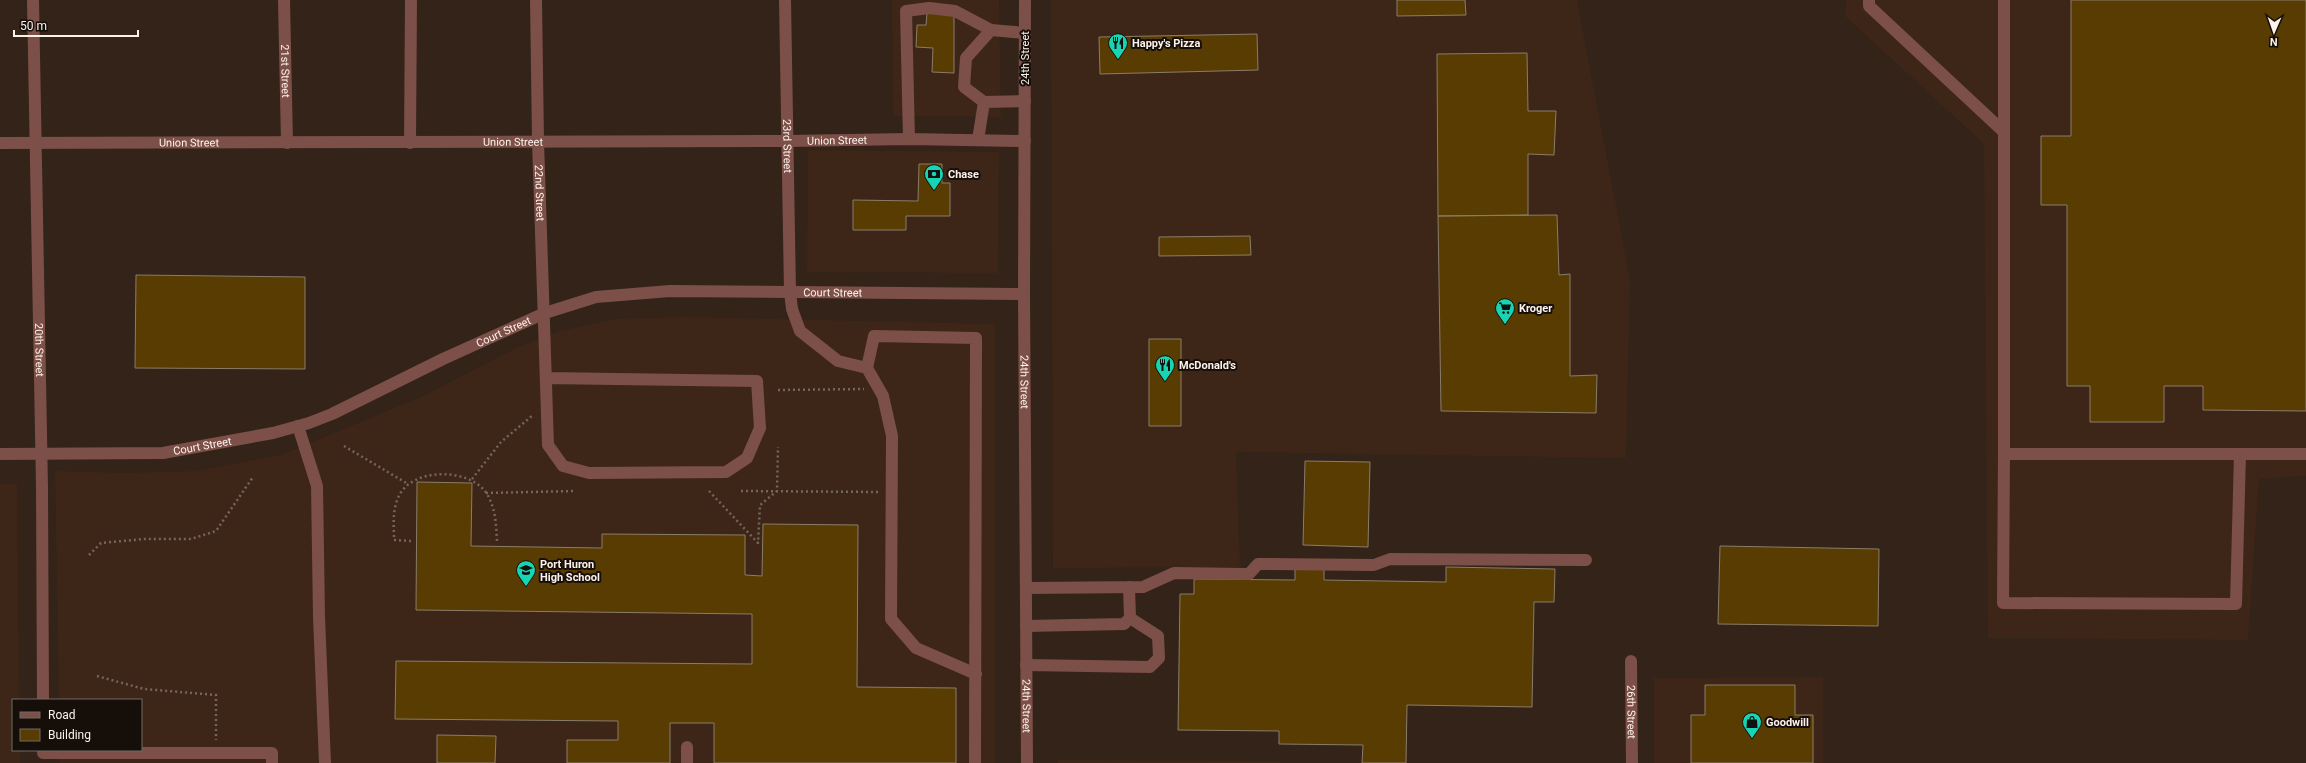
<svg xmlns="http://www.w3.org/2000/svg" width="2306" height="763" viewBox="0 0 2306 763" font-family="Roboto,sans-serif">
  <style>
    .built { fill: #3d2618 }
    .building { fill: #593c01; stroke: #897d6a }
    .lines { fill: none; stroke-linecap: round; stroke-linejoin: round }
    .path { stroke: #74665c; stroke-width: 2.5; stroke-dasharray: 2 3; stroke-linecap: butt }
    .minor { stroke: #7c4f48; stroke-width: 12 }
    .labels { text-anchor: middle; stroke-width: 4; stroke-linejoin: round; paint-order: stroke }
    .poi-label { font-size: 11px; font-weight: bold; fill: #fdf2ea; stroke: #150e09; text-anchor: start }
    .street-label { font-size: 11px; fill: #fdf2ea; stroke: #150e09 }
  </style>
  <rect width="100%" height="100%" fill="#332318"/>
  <path class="built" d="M892,0H999L1001,117L893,116Z
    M1051,0H1577L1630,280L1626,458L1236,452L1240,567L1053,568Z
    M1846,0H2306V476L2259,479L2248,640L1988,638L1984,144L1845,16Z
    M808,150L999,152L998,273L807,272Z
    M681,317L995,324V763H60V750H141V700H59L55,471L124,473L198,471L284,454L423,396L518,347L560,331L615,319Z
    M0,484H17L19,700H13V750H20V763H0Z
    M1823,677V763H1654V678Z
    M1058,760L1280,761V763H1058Z"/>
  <path class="building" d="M1397,0H1465L1466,15L1397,16Z
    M2071,0H2306V411L2203,410V386H2164V422H2090V386H2067V205H2041V136H2071Z
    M927,13L954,14V73L932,72L933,48L916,47L917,25H926Z
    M1257,34L1258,70L1100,74L1099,37Z
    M1527,53L1528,111H1556L1554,155L1528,154V215L1438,216L1437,54Z
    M919,164H942V183H950V216H906V230H853V200L918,201Z
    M1557,215L1559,275L1570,274V376L1597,375L1596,413L1441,411L1438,216Z
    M1250,236L1251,255L1159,256V237Z
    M136,275L305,277V369L135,368Z
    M1149,339H1181V426H1149Z
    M1305,461L1370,462L1368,547L1303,545Z
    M417,482L472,483L471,546L602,548V534L745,535V575L762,576L763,524L858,525L857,687L956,688V763H714V723H670V763H567V740H618V721L395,719L396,661L752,664V614L416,610Z
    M1720,546L1879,549L1878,626L1718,624Z
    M1446,567L1555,569L1554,602H1534L1532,707L1407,705L1406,763H1362L1363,745L1279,744V731L1178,730L1180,594H1194V579L1295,580V568H1324V580L1446,582Z
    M1705,685H1795V715H1813V763H1691V715H1705Z
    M437,735L496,736L495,763H437Z"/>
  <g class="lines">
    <path class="path" d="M778,390L864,389
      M344,446L408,484
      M472,479L501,442L533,415
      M709,491L758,543L760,505L777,491L778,447
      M741,491L879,492
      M486,493L575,491
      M411,541L394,540C394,526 392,512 398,498C410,467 470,467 487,494C496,509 496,525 497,541
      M89,555L101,543L144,539H191L216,531L253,477
      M97,676L144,689L216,695V740"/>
    <g class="minor">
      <path id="s1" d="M33,0L42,487L43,700"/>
      <path id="s2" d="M284,0L287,143"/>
      <path id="s3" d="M536,0L538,141L548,445L563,466L589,473L726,472L747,458L760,428L757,381L546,378"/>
      <path id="s4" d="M785,0L790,292L792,309L800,331L838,361L867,368L883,396L892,436L891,619L916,648L976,674"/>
      <path id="s5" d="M1025,0L1024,294L1027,763"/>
      <path d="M1869,0V6L2004,132"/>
      <path d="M2004,0V454"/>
      <path d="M984,102L964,87L966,58L991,30"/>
      <path d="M909,139L906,11L929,8L955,11L991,30L1025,33"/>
      <path d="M978,140L984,102L1025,101"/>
      <path id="s6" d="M0,143L788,141L909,139L1025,141"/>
      <path d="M410,143L411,0"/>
      <path d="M867,368L874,336L976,338L975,763"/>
      <path d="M298,426L317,486L319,617L325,763"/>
      <path id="s7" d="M0,454L163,453L273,433L309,423L332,414L443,359L545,313L596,297L670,291L1024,294"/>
      <path d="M2240,454L2236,604L2003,603L2004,454H2306"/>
      <path d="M1026,588L1143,587L1174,573L1249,574L1258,564L1374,565L1390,559L1586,560"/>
      <path d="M1026,626L1124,624L1130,618L1129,587"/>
      <path id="s8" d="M1631,661L1632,763"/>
      <path d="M1026,665L1150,667L1159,658L1158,636L1130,618"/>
      <path d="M43,753H272V763"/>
      <path d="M687,763V747"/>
    </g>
  </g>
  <defs>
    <g id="restaurant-pin" transform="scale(1)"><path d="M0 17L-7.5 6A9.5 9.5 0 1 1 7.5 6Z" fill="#17d5b2" stroke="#150e09"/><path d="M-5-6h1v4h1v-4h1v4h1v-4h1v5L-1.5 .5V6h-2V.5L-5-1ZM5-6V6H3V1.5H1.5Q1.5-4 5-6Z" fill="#111"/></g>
    <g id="bank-pin" transform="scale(1)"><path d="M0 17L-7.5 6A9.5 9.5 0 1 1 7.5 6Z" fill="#17d5b2" stroke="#150e09"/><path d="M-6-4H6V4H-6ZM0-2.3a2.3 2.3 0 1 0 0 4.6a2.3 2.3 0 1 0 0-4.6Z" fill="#111"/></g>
    <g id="supermarket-pin" transform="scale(1)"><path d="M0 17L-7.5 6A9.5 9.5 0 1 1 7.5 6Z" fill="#17d5b2" stroke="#150e09"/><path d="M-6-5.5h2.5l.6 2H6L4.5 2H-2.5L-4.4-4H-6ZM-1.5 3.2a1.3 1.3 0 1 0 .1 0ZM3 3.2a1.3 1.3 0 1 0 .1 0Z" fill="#111"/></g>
    <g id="school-pin" transform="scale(1)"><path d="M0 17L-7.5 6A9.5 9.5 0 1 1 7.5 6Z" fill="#17d5b2" stroke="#150e09"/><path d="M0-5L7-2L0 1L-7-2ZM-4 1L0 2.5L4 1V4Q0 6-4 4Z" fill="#111"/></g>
    <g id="shop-pin" transform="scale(1)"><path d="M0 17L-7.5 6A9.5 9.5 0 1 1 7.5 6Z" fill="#17d5b2" stroke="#150e09"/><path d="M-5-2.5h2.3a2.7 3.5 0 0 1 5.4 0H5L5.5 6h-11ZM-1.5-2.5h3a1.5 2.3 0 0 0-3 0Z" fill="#111"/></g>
  </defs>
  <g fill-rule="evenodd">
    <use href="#restaurant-pin" x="1118" y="43"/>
    <use href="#bank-pin" x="934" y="174"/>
    <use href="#supermarket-pin" x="1505" y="308"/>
    <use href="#restaurant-pin" x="1165" y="365"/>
    <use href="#school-pin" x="526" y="570"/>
    <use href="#shop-pin" x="1752" y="722"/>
  </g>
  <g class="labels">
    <g class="poi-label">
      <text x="1132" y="47">Happy's Pizza</text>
      <text x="948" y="178">Chase</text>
      <text x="1519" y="312">Kroger</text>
      <text x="1179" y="369">McDonald's</text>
      <text x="540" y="568">Port Huron<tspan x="540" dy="13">High School</tspan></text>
      <text x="1766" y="726">Goodwill</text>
    </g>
    <g class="street-label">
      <text transform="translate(1025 58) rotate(-90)" y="4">24th Street</text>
      <text dy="4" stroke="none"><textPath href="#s2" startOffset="71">21st Street</textPath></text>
      <text dy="4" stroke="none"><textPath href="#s6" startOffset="837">Union Street</textPath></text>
      <text dy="4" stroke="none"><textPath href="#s6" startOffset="513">Union Street</textPath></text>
      <text dy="4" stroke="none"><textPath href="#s6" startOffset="189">Union Street</textPath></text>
      <text dy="4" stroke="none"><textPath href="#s4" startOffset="146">23rd Street</textPath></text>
      <text dy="4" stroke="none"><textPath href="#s3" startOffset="193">22nd Street</textPath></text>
      <text dy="4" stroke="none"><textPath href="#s7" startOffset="863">Court Street</textPath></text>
      <text dy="4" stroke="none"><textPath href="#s7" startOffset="527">Court Street</textPath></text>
      <text dy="4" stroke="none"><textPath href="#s1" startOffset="350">20th Street</textPath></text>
      <text dy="4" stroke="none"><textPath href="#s5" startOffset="382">24th Street</textPath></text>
      <text dy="4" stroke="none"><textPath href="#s7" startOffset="203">Court Street</textPath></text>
      <text dy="4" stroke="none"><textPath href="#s5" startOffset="706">24th Street</textPath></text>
      <text dy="4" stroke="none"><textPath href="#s8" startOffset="51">26th Street</textPath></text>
    </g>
  </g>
  <rect x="12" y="699" width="130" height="52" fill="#150e09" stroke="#726963"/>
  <rect x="20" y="712" width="20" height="6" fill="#7c4f48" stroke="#726963"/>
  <text x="48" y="719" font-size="12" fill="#fdf2ea">Road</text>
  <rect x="20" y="729" width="20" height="12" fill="#593c01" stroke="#726963"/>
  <text x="48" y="739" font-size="12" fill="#fdf2ea">Building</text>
  <g transform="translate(2274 32) rotate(182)" stroke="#150e09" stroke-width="3" paint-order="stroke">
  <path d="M0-3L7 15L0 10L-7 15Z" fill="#fdf2ea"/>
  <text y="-6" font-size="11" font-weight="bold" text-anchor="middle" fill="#fdf2ea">N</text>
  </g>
  <path d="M14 30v6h124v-6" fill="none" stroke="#fdf2ea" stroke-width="2"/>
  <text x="20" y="30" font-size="12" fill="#fdf2ea" stroke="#150e09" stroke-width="3" paint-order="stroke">50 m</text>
</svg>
